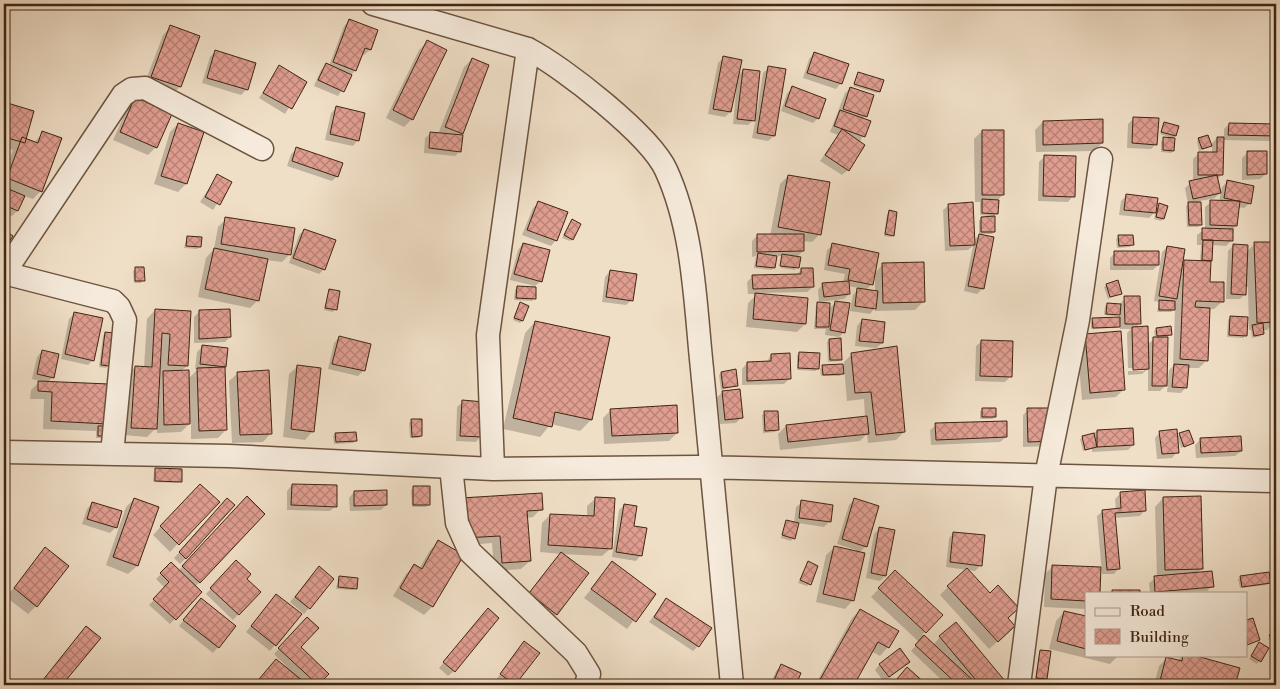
<svg xmlns="http://www.w3.org/2000/svg" width="1280" height="689" viewBox="0 0 1280 689" font-family="'Libre Bodoni',serif">
  <style>
    .shadow { fill: #0003; fill-rule: evenodd }
    .building { fill: url(#building-cross-hatch); stroke: #412513 }
    .lines { fill: none; stroke-linecap: round; stroke-linejoin: round }
    .minor-casing { stroke: #6d5440; stroke-width: 25 }
    .minor { stroke: #f5eadb; stroke-width: 22 }
  </style>
  <defs>
    <pattern id="building-cross-hatch" width="8" height="8" patternUnits="userSpaceOnUse" patternTransform="scale(1.25)"><rect width="8" height="8" fill="#e09e91"/><path d="M0 0l8 8M0 8l8-8" fill="none" stroke="#b78175"/></pattern>
  </defs>
  <rect width="100%" height="100%" fill="#f0dfc7"/>
  <filter id="stains"><feTurbulence type="fractalNoise" baseFrequency=".004" numOctaves="4"/><feColorMatrix values="0 0 0 0 .2 0 0 0 0 .09 0 0 0 0 .02 0 0 0 .5 -.17"/></filter>
  <radialGradient id="worn" r=".72"><stop offset=".6" stop-color="#630" stop-opacity="0"/><stop offset="1" stop-color="#630" stop-opacity=".3"/></radialGradient>
  <path class="shadow" d="M1272,4H1276V52H1273L1275,39H1273Z
    M349,21L377,31L370,50L364,55L361,54L355,70L338,96L314,86L321,70L326,65L329,66L344,26Z
    M171,27L198,37L180,87L171,95L144,85L163,35Z
    M427,42L412,119L404,127L386,118L419,50Z
    M215,52L247,89L241,95L202,83L210,57Z
    M814,54L841,83L836,89L803,78L809,59Z
    M724,57L737,77L743,70L754,112H757L763,73L768,68L774,136L768,141L752,138L756,118L748,125L733,124L736,91H734L730,112L725,117L708,114L718,63Z
    M472,59L462,134L459,136L460,151L455,156L424,153L425,138L431,133L438,134L464,67Z
    M279,67L305,82L285,114L259,98Z
    M858,73L879,91L877,93L853,86Z
    M793,88L818,118L813,123L781,111L787,93Z
    M851,88L865,116L863,119L869,121L848,170L842,175L820,161L838,135L830,132L845,93Z
    M136,99L156,147L148,155L113,140L128,107Z
    M4,104L33,112L25,139L34,143L43,132L41,191L33,199L24,196L17,211L12,216L4,213V175L13,150L4,147Z
    M336,108L358,140L353,146L325,140L331,113Z
    M1134,118L1156,144L1151,149L1127,148L1128,124Z
    M1043,122L1102,143L1094,151L1036,152L1035,130Z
    M1165,123L1175,136L1172,139L1173,150L1171,153L1161,152V141L1172,138L1160,134Z
    M178,124L186,184L178,192L154,184L170,132Z
    M1229,124L1274,136L1269,141L1223,140L1222,174L1217,180L1220,192L1215,198L1200,201L1201,225L1198,227H1187L1186,206L1188,204L1185,188L1193,181V159L1199,153H1212V144L1208,148L1199,151L1197,141L1199,139L1210,145L1217,138H1224V129Z
    M982,131L1003,194L998,200L997,214L994,216V232L992,234H980L983,288L977,294L964,291L973,246L968,250L945,251L943,210L949,205L973,241L979,235V220L989,218V216L980,215V202H975L974,139Z
    M297,149L337,176L332,181L287,166L291,154Z
    M1248,152L1266,174L1260,179L1242,180V158Z
    M1045,156L1073,196L1068,202L1038,201L1039,162Z
    M217,176L230,183L213,210L200,202Z
    M788,176L820,234L812,242L803,241V251L796,258H799L795,270L781,268L782,256H776L772,270L754,268L756,256L752,257V241L757,236H770L780,184Z
    M1227,182L1250,203L1244,208L1238,207L1232,240L1226,246L1211,245L1208,283L1223,301L1214,309H1209L1207,360L1199,368H1187L1186,387L1181,393L1167,392L1168,383L1160,391H1148V369L1142,374L1128,375V371H1144V368H1128L1127,333L1131,329H1120V325L1116,328L1091,329V322L1093,320L1120,318V313L1116,316L1104,315L1105,306L1107,304L1119,305L1125,298L1140,323L1135,328L1147,345L1155,338L1154,331L1157,329L1171,334L1167,337L1166,380H1168L1169,370L1173,366L1175,309L1171,312H1157L1159,302L1154,301L1162,252L1167,247L1181,265L1184,261L1200,262L1201,245H1197V235L1205,229V207L1211,202H1219L1222,187Z
    M1126,196L1155,209L1160,205L1163,219L1161,221L1154,219L1156,211L1149,218L1119,215L1121,201Z
    M538,203L556,240L551,246L522,235L533,208Z
    M889,212L893,235L891,237L884,236L887,214Z
    M226,219L290,254L282,262L266,260L258,300L250,308L198,297L206,258L214,249L218,227Z
    M572,220V239L570,241L562,238Z
    M304,230L324,269L319,274L289,263L299,235Z
    M1119,236L1132,245L1130,247L1117,248L1116,239Z
    M187,237L200,247L197,249L184,248Z
    M523,244L541,281L535,286L510,280L518,250Z
    M1255,244L1276,293V328L1275,323L1267,330H1262L1261,336L1252,338L1251,330H1249L1248,287H1245V294L1240,299H1226L1228,251L1233,246L1247,251Z
    M833,245L874,274L883,264L923,302L915,310L875,311V308L870,314L850,311L853,295L859,288L848,286L849,294L844,299L820,302L829,309L836,302L844,332L839,337L825,335L826,329H814L816,305L819,303L818,290L823,284L843,282L845,274L824,270L827,250ZM875,275V292L865,291L872,284Z
    M1115,253L1158,265L1153,270H1110V258Z
    M136,268L143,280L141,283H134L133,271Z
    M802,269L813,287L807,292L763,293V295L805,324L797,332L746,327L748,303L757,294H748L747,282L753,276L796,275Z
    M610,271L632,300L626,305L602,302L605,277Z
    M1107,285L1121,293L1108,299L1104,287Z
    M517,287L534,298L532,301L514,300L515,290Z
    M329,290L335,309L333,312L324,310Z
    M520,304L522,321L520,323L513,320Z
    M155,310L190,312L187,366L181,371L188,379L198,369H195L197,352L202,347L225,366L226,430L218,438L191,439V422L181,432L157,433V427L147,437L124,435L127,375L135,367L144,368L147,319Z
    M199,312L230,337L225,342L194,343V317Z
    M75,313L93,360L88,365L61,359L69,319Z
    M1230,318L1246,335L1243,338L1227,337L1228,320Z
    M862,320L884,323L882,343L876,348L855,346L857,326Z
    M535,322L609,338L591,420L580,431L551,424L540,437L503,429L525,333Z
    M105,333L108,366L106,368L99,367L103,336Z
    M1086,336L1124,389L1116,397L1082,400L1077,344Z
    M339,337L363,371L358,376L328,369L334,343Z
    M830,340L841,359L839,361L828,362L827,342Z
    M982,341L1010,377L1005,382L975,381L976,346Z
    M42,351L53,377L48,382L106,423L102,427L107,438H96V431L43,429L44,399H30L31,390L40,381L32,379L37,357Z
    M800,353L818,369L815,371L797,370V355Z
    M852,354L904,432L896,440L868,443L867,434L860,441L780,450L778,434L786,426L865,418L864,399L847,401L844,367H842V374L840,376H821L820,369L823,367L844,366V362Z
    M771,355L790,378L784,384L742,385V369L747,363H766Z
    M298,366L313,431L305,440L283,437L289,374Z
    M238,373L271,433L263,442L232,443L229,381Z
    M721,373L737,386L721,390L719,375Z
    M723,392L742,417L736,423L720,424L717,397Z
    M463,402L481,436L476,442L456,441L457,407Z
    M982,409L995,417L992,419H980V412Z
    M611,410L677,433L669,441L604,444L603,418Z
    M1028,410L1050,446L1023,447V415Z
    M765,413L778,430L775,432L763,433L762,415Z
    M412,420L421,436L419,438H410L409,423Z
    M936,425L1006,437L1000,442L931,445L930,430Z
    M1097,431L1133,445L1128,450L1092,452V449L1083,451L1080,439Z
    M1160,432L1177,452L1172,458L1157,459L1155,438Z
    M336,434L356,440L353,443L334,444L333,436Z
    M1180,434L1192,443L1181,448L1177,437Z
    M1201,439L1241,451L1235,456L1196,458L1195,445Z
    M156,470L180,481L178,483L153,482L154,472Z
    M292,485L336,506L330,511L287,510V491Z
    M414,487L429,505L426,507H412L411,490Z
    M354,492L386,505L381,510L350,511L349,498Z
    M192,493L218,502L170,552L153,535Z
    M1121,493L1145,510L1140,516L1115,518L1119,568L1114,574H1102L1097,516L1103,511L1116,510L1115,499Z
    M596,498L611,548L602,556L561,554L556,614L548,622L522,602L561,554L540,552L542,523L550,515L587,517V506Z
    M1163,498L1202,569L1197,573L1212,586L1207,591L1150,593L1149,583L1157,577L1155,507Z
    M134,499L137,566L128,574L106,565L126,507Z
    M854,500L866,546L859,553L853,600L845,609L816,602L826,555L835,547L856,552V550L837,544L849,505Z
    M802,502L830,521L824,527L798,523L791,541L781,538L785,523L787,521L794,523L796,507Z
    M92,503L116,527L110,533L82,524L87,509Z
    M222,505L186,558L180,564L174,558Z
    M624,505L641,555L636,561L612,557L619,510Z
    M239,506L264,514L195,587L200,592L170,624L149,605L165,588L156,579L171,564L178,571Z
    M453,508L541,509L533,517L527,518L530,561L521,569L494,571L492,543L456,546Z
    M880,528L885,576L880,581L866,578L874,534Z
    M954,533L981,565L975,571L946,567L949,538Z
    M439,542L432,607L424,615L393,596L406,574L414,566L419,569L430,550Z
    M46,549L36,606L28,614L6,597Z
    M236,562L245,579L259,592L233,620L206,594Z
    M612,563L654,594L627,629L584,598Z
    M808,563L810,584L807,586L798,583Z
    M1053,566L1086,593V609L1044,607L1045,574Z
    M895,572L941,615L922,635L933,645L940,637L1004,680L999,685H947L911,651L919,642L871,597Z
    M314,573L333,579L304,614L290,602Z
    M339,577L355,588L353,590L336,589Z
    M1241,577L1270,582L1267,585L1240,588L1238,579Z
    M948,587L1007,618L1006,634L989,649L940,595Z
    M667,599L698,646L693,651L649,622Z
    M271,601L300,614L270,651L246,632Z
    M196,605L235,627L213,653L179,626Z
    M860,610L888,647L880,656L871,651L852,685H815L852,618Z
    M1064,612L1086,618V655L1118,656L1110,664L1049,649L1056,621Z
    M483,615L454,671L448,676L439,668Z
    M307,619L299,647L327,674L316,685H306L302,682L299,685H254L276,660L285,668L286,666L274,654Z
    M1246,621L1259,640L1246,646Z
    M1276,626V637L1273,642L1268,639Z
    M1257,646L1268,649L1257,664L1249,659Z
    M519,648L538,654L515,685H503L496,680Z
    M1041,651L1046,679L1043,681L1035,680L1039,654Z
    M1183,655L1238,669L1234,685H1154L1159,666L1167,658L1177,661Z
    M1228,655H1241L1239,658Z
    M880,664L903,667L884,682L875,670Z
    M781,666L799,673L794,685H770L776,671Z"/>
  <path class="building" d="M349,19L378,30L371,50L365,48L356,71L333,62Z
    M170,25L200,36L181,87L151,77Z
    M427,40L447,50L413,120L393,110Z
    M215,50L256,63L248,90L207,78Z
    M814,52L849,64L842,84L807,73Z
    M723,56L742,60L731,112L713,109Z
    M472,58L489,65L463,134L445,127Z
    M326,63L352,75L344,92L318,80Z
    M279,65L307,82L292,109L263,93Z
    M768,66L786,69L775,136L757,133Z
    M743,69L760,71L755,121L737,119Z
    M858,72L884,80L880,92L854,84Z
    M792,86L826,99L819,119L785,106Z
    M850,87L874,95L867,117L843,109Z
    M135,97L172,114L157,148L120,132Z
    M4,102L34,111L25,143L4,137Z
    M336,106L365,113L359,141L330,134Z
    M840,110L871,121L865,137L834,126Z
    M1133,117L1159,118L1157,145L1132,143Z
    M1103,119V143L1043,145V121Z
    M1164,122L1179,126L1176,136L1161,132Z
    M178,123L204,132L187,184L161,176Z
    M1229,123L1276,124V136L1228,135Z
    M842,129L865,145L849,171L825,155Z
    M982,130H1004V195H982Z
    M42,131L62,138L42,192L7,178L22,137L38,143Z
    M430,132L463,135L461,152L429,148Z
    M1208,135L1212,146L1202,149L1198,138Z
    M1163,137L1175,138L1174,151L1163,150Z
    M1217,137H1224L1223,175H1198V152H1217Z
    M296,147L343,163L338,177L292,161Z
    M1247,151H1267V174L1247,175Z
    M1044,155L1076,156L1075,197L1043,196Z
    M217,174L232,182L220,205L205,197Z
    M788,175L830,182L821,235L778,227Z
    M1217,175L1221,193L1193,199L1189,181Z
    M1227,180L1254,186L1251,204L1224,198Z
    M4,187L25,196L18,211L4,205Z
    M1126,194L1158,198L1156,213L1124,210Z
    M982,199L999,200L998,214L982,213Z
    M1210,200L1240,201L1237,226L1210,225Z
    M538,201L568,212L557,241L527,230Z
    M973,202L975,245L950,246L948,204Z
    M1188,202H1201L1202,225H1189Z
    M1159,203L1168,206L1164,219L1156,217Z
    M889,210L897,212L894,236L885,234Z
    M995,216V232H981V217Z
    M225,217L295,228L291,255L221,244Z
    M572,219L581,224L573,240L564,235Z
    M1202,228L1233,229V241L1202,240Z
    M304,229L336,240L325,270L293,258Z
    M4,230L13,236L4,249Z
    M757,234H804V251L757,252Z
    M979,234L994,237L984,289L968,286Z
    M1118,235H1133L1134,245L1119,246Z
    M187,236L202,237L201,247L186,246Z
    M1203,240H1213L1212,261L1202,260Z
    M1254,242H1275L1276,322L1257,323Z
    M523,243L550,250L542,282L514,274Z
    M832,243L879,253L873,285L848,280L850,269L828,265Z
    M1233,244L1248,245L1246,295L1231,294Z
    M1167,246L1185,249L1177,299L1159,296Z
    M214,248L268,259L259,301L205,289Z
    M1114,251H1159V265H1114Z
    M758,253L777,256L775,268L756,266Z
    M782,254L801,257L799,268L780,266Z
    M1184,260L1211,261L1210,282H1224V302L1196,301L1195,307L1210,308L1208,361L1180,359Z
    M924,262L925,302L883,303L882,263Z
    M135,267H144L145,281H135Z
    M801,268H813L814,287L753,289L752,275L801,274Z
    M610,270L637,274L633,301L606,297Z
    M1118,280L1122,294L1110,297L1106,284Z
    M849,281L850,294L824,297L822,283Z
    M517,286L536,287V299L516,298Z
    M857,288L878,291L876,309L855,306Z
    M329,289L340,291L337,310L325,308Z
    M755,293L808,298L806,324L753,319Z
    M1124,296H1140L1141,324H1125Z
    M1159,300L1175,301V310H1159Z
    M835,301L850,303L845,333L830,330Z
    M520,302L529,306L523,321L514,318Z
    M817,302L830,303L829,327H816Z
    M1107,303L1121,304L1120,315L1106,314Z
    M155,309L191,311L188,366L168,365L170,334L162,333L157,429L131,428L135,366L152,367Z
    M230,309L231,337L199,339V310Z
    M74,312L103,318L94,361L65,354Z
    M1230,316L1248,317L1247,336L1229,335Z
    M1120,317V327L1093,328L1092,318Z
    M862,319L885,322L883,343L859,341Z
    M535,321L610,337L592,420L555,412L552,427L513,418Z
    M1263,323L1264,334L1254,336L1252,325Z
    M1148,326L1149,369L1133,370L1132,327Z
    M1171,326L1172,335L1157,336L1156,328Z
    M1121,331L1125,390L1090,393L1085,334Z
    M105,332L114,333L109,366L101,365Z
    M339,336L371,344L365,371L332,364Z
    M1153,337H1168L1167,386H1152Z
    M841,338L842,360H830L829,339Z
    M981,340L1013,341L1012,377L980,376Z
    M202,345L228,348L226,367L200,364Z
    M897,346L905,432L876,435L871,392L855,393L851,353Z
    M42,350L59,354L54,378L37,374Z
    M799,352L820,353L819,369L798,368Z
    M790,353L791,379L747,381V362L771,361V354Z
    M843,364L844,374L823,375L822,365Z
    M1174,364L1189,365L1187,388L1172,387Z
    M297,365L321,368L314,432L291,429Z
    M225,367L227,430L199,431L197,368Z
    M736,369L738,386L723,388L721,372Z
    M189,370L190,424L164,425L163,371Z
    M269,370L272,434L240,435L237,372Z
    M38,381L109,384L107,424L51,421L52,392L38,391Z
    M740,389L743,418L725,420L722,391Z
    M462,400L484,402L482,437L460,436Z
    M677,405L678,433L612,436L610,409Z
    M982,408H996V417H982Z
    M1027,408H1056L1057,441L1028,442Z
    M764,411H778L779,430L765,431Z
    M867,416L869,434L788,442L786,425Z
    M411,419H422V436L412,437Z
    M1007,421V437L936,440L935,423Z
    M98,426H110L111,436H98Z
    M1133,428L1134,445L1097,447V430Z
    M1177,429L1179,453L1162,454L1159,431Z
    M1189,430L1194,443L1184,447L1179,433Z
    M356,432L357,441L336,442L335,433Z
    M1094,433L1097,447L1085,450L1082,436Z
    M1241,436L1242,451L1201,453L1200,438Z
    M155,468L182,469V482L155,481Z
    M200,484L220,502L179,545L160,526Z
    M292,484L337,485V507L291,505Z
    M413,486H430V505H413Z
    M387,490V505L354,506V491Z
    M1145,490L1146,511L1115,513L1120,569L1107,570L1102,510L1121,508L1120,492Z
    M542,493L543,510L527,511L531,561L502,563L500,536L464,538L461,498Z
    M247,496L265,514L200,583L182,566Z
    M1201,496L1203,569L1165,570L1163,497Z
    M595,497L615,498L612,549L548,545L550,514L594,516Z
    M134,498L159,507L138,566L113,557Z
    M227,498L235,505L186,559L179,552Z
    M854,498L879,506L867,547L842,539Z
    M801,500L833,505L831,522L799,518Z
    M92,502L122,511L117,528L87,519Z
    M624,504L637,506L634,526L647,528L642,556L616,552Z
    M786,520L799,523L795,539L782,535Z
    M879,527L895,530L886,576L871,573Z
    M953,532L985,535L982,566L950,562Z
    M438,540L464,555L433,607L400,588L414,564L422,569Z
    M834,546L865,553L854,601L823,594Z
    M45,547L69,566L37,607L14,588Z
    M561,552L589,573L557,615L529,593Z
    M236,560L251,574L247,579L261,592L239,615L210,588Z
    M612,561L656,594L636,622L591,589Z
    M808,561L818,566L811,585L800,580Z
    M171,562L202,592L176,620L153,599L169,582L160,573Z
    M1052,565L1101,567L1100,593H1086V601L1051,599Z
    M319,566L334,579L310,609L295,597Z
    M967,568L990,593L998,585L1019,608L1008,618L1015,626L998,642L947,586Z
    M895,570L943,615L926,633L878,588Z
    M1212,571L1214,587L1155,592L1154,576Z
    M1269,572L1271,583L1242,587L1240,576Z
    M339,576L358,578L357,589L338,587Z
    M1112,590H1140V593H1112Z
    M276,594L302,614L276,646L251,626Z
    M201,598L236,626L219,648L183,620Z
    M666,598L712,628L699,647L654,617Z
    M488,608L499,618L455,672L443,662Z
    M860,609L899,631L889,648L878,642L854,685H817Z
    M1064,611L1086,616V649L1057,641Z
    M307,617L319,628L301,647L329,674L318,685L278,648Z
    M1253,618L1260,640L1247,645L1246,620Z
    M956,622L1005,681L1000,685H980L939,636Z
    M1276,625V640L1269,636Z
    M86,626L101,638L62,685H39Z
    M924,635L978,685H958L915,645Z
    M524,641L540,653L515,685L500,674Z
    M1259,642L1269,648L1261,662L1251,656Z
    M900,648L910,662L889,677L879,664Z
    M1040,650L1051,651L1047,679L1036,678Z
    M1183,655H1193L1240,668L1235,685H1159L1166,657L1182,661Z
    M276,659L304,682L301,685H254Z
    M781,664L801,673L796,685H772Z
    M907,667L927,685H892Z"/>
  <g class="lines">
    <g class="minor-casing">
      <path id="minor" d="M373,4L528,49C563,67 650,135 666,170C694,231 695,303 702,369C713,475 722,580 732,685
        M4,452L229,456L493,469L697,467L1276,481
        M112,454L125,320L119,307L113,301L4,273L123,95L132,89L145,88L262,149
        M451,467L457,523L470,552L576,653L589,674L586,685
        M493,469L488,335L528,49
        M1019,685L1046,476L1078,320L1101,159"/>
    </g>
    <use href="#minor" class="minor"/>
  </g>
  <rect width="1280" height="689" fill="none" stroke="#f0dfc7" stroke-width="20"/>
  <rect x="5" y="5" width="1270" height="679" fill="none" stroke="#412513" stroke-width="2.5"/>
  <rect x="10" y="10" width="1260" height="669" fill="none" stroke="#412513"/>
  <rect x="1085" y="592" width="162" height="65" fill="#f5eadb" stroke="#ad9b8b"/>
  <rect x="1095" y="608" width="25" height="8" fill="#f5eadb" stroke="#ad9b8b"/>
  <text x="1130" y="616" font-size="15" fill="#412513">Road</text>
  <rect x="1095" y="629" width="25" height="15" fill="url(#building-cross-hatch)" stroke="#ad9b8b"/>
  <text x="1130" y="642" font-size="15" fill="#412513">Building</text>
  <rect width="100%" height="100%" filter="url(#stains)"/>
  <rect width="100%" height="100%" fill="url(#worn)"/>
</svg>
